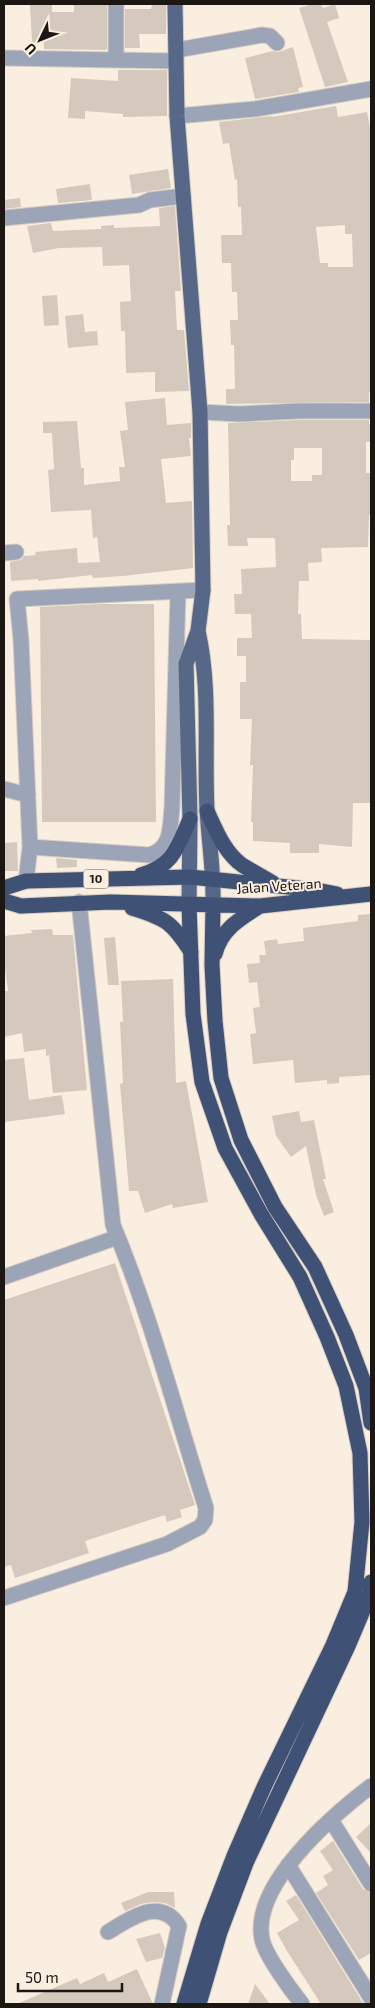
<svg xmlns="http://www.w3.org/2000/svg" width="375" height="2008" viewBox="0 0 375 2008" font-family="'Exo 2',sans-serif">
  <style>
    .building { fill: #d5c9bd; fill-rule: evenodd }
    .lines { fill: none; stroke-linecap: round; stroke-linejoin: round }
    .minor-casing { stroke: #d6ccc0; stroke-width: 17 }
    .major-casing { stroke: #d6ccc0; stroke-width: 17 }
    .highway-casing { stroke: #d6ccc0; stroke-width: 17 }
    .minor { stroke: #9ca5b7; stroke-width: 15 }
    .major { stroke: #576787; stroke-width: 15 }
    .highway { stroke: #3f5175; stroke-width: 15 }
    .labels { text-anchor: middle; stroke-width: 4; stroke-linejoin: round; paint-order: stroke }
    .shield { fill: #faeee1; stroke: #5f5851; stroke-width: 1 }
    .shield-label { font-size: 12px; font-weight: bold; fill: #1c1713 }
    .street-label { font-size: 14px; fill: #1c1713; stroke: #faeee1 }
  </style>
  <rect width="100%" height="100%" fill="#faeee1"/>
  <path class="building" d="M30,4H52V12H74V4H107V49L105,50L44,49V43H32Z
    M152,4H166V34H139L140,48H125V9H151Z
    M312,4H321L323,8L335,4L339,18L327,22L348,82L325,87L299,8Z
    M293,47L303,87L298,88L299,92L255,99L245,58L273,51L279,52Z
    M118,70H167V116L123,117V114L85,111V119L68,118L71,78L118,81Z
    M336,106L338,117L367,112L371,133V392H369V402L226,404V389H235L234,345H231L230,320H238L237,292H232L231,263H222L221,235H242L241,207H238L237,179L235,180L229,143L223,144L219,122L272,116V117ZM345,225V234H352L353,267H328V263H320L316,227Z
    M168,169L171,188L132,194L129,175Z
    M90,184L92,200L58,203L56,189Z
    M20,198L21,207L4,209V200Z
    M175,206L181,291H175L177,330H184L189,391L155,392V372L126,373L125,331H121L120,302L131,301L129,265L103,266L102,247L59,248L33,253L27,226L51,223L53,231L101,229V226L114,225V228L160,226L159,208Z
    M57,295L59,325L44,326L42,296Z
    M83,314L85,332L97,331L98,345L68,348L65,316Z
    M165,398L167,425L191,423V438H189L191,456L161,459L166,503L192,501L193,568L123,576L93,578L92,575L38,581V579L11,581L10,562L21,560L24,556L36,555L35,552L77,548L78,563L100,562L97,537L93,538L91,510L51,512L48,470L54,469L52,433H43V422L77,421L81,468H84V485L120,481L119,467H125L120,431L128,430L125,402Z
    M298,420H369V424H371V442H366V473H371V515H369L368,547L321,548L322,562L308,563L309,581H299L298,614H301L302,639L370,640L371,669V803H353L352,847L319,844V853H290V843L253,841V822H251L253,765H250L252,719H240V682H246V656H237V638H252L251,614H235L234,594H242L241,569L276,567L275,538H247L248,546H228L227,525H230L228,423ZM294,448H322V475H312V481H291V460H294Z
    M101,604H154L156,822H42L40,607Z
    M17,842L18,871H4V843Z
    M56,858L77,860V867L57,868Z
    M371,914V1075L339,1077V1083L327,1084V1080L295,1083L293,1060L253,1064L250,1034L256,1033L253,1008L260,1007L257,982L249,983L247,964L260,963L259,955H266L264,941L277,939L278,944L304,941L303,928L358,921V915Z
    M52,929L53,935H73L87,1090L53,1093L49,1055L46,1056V1049L24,1052L22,1033L4,1037V991H8L4,961V936L32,933L31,930Z
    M115,937L119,985H108L104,938Z
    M173,979L176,1083L186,1081L208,1202L173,1208L172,1204L145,1213L138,1191H129L120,1084L123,1083L120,1022H123L121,981Z
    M24,1058L29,1100L62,1095L65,1114L4,1122V1060Z
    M299,1111L301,1122L314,1120L326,1179H323L334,1212L324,1216L316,1195L306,1146L291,1157L276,1136L272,1116Z
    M115,1263L195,1505L180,1510L182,1517L167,1522L165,1515L85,1541L89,1553L15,1578L11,1565L4,1567V1300Z
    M371,1823V1853L356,1837Z
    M333,1841L363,1889L371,1893V1953L359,1960L316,1893L328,1885L323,1876L333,1870L320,1851Z
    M148,1892H174L175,1908L165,1903L153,1902L141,1904L125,1911L121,1903Z
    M296,1895L363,2003L364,2004H321L287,1951L277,1933L299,1920L286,1901Z
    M160,1933L165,1948L162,1958L146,1962L136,1939Z
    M137,1969L153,2004H17L77,1978L80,1984L104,1973L108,1982Z
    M255,1984L270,2004H248Z"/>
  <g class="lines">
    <g class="minor-casing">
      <path id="minor" d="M177,50L262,35L270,36L277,43
        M4,58L116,60V4
        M116,60L176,61
        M177,116L255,109L371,89
        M4,218L139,205L150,200L183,196
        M200,412L239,414L298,411H371
        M4,553L16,552
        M4,789L28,795
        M30,847L149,855C172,849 170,827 172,807L178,592
        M26,881L30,847L21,640L17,599L203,590
        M4,1277L118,1237
        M4,1598L167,1544L200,1527L205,1520L206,1508C176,1414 151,1316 113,1225L79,902
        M331,1820L371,1884
        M288,1865L371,1998
        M108,1932C130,1919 160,1896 179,1926L162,2004
        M302,2004C291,1990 265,1955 262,1939C251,1885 333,1815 371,1786"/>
    </g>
    <g class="major-casing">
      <path id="major" d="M175,4L177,116L200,412L203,590L198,631L186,664L190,819L189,905
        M198,631C211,689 204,750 207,810C209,843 214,872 213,905"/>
    </g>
    <g class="highway-casing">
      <path id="highway" d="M207,811C216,830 224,852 242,865C252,871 263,877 273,883
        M141,875C174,865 177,848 190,819
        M4,888L26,881L190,877L317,890L337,894
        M4,901L21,906L111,902L260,906L371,894
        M213,905L212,965L215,1021L221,1078L241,1140L275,1207L315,1267L346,1335L366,1388L371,1423
        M132,908C165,918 172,922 191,952
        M215,954C221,930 239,919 260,906
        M184,2004L208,1924L234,1856L264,1787L333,1645L355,1592L362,1522L360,1453L346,1386L327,1337L300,1277L261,1214L225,1148L202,1082L193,1014L189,905
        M199,2004L220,1932L246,1863L348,1646L370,1594L371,1582"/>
    </g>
    <use href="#minor" class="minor"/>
    <use href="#major" class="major"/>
    <use href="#highway" class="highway"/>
  </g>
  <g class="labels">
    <rect class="shield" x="83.5" y="869.5" width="25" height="19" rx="4"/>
    <g class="shield-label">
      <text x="96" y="883">10</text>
    </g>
    <g class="street-label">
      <text transform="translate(279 886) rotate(-4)" y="5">Jalan Veteran</text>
    </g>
  </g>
  <rect width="375" height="2008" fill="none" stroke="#1c1713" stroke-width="10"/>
  <g transform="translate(40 40) rotate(227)" stroke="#faeee1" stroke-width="4" paint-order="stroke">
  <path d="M0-4L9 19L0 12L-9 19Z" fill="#1c1713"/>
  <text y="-8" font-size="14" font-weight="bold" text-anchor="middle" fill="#1c1713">U</text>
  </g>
  <path d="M18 1983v8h104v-8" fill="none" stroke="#1c1713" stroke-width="2.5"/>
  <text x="25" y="1983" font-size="15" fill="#1c1713" stroke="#faeee1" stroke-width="4" paint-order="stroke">50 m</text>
</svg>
